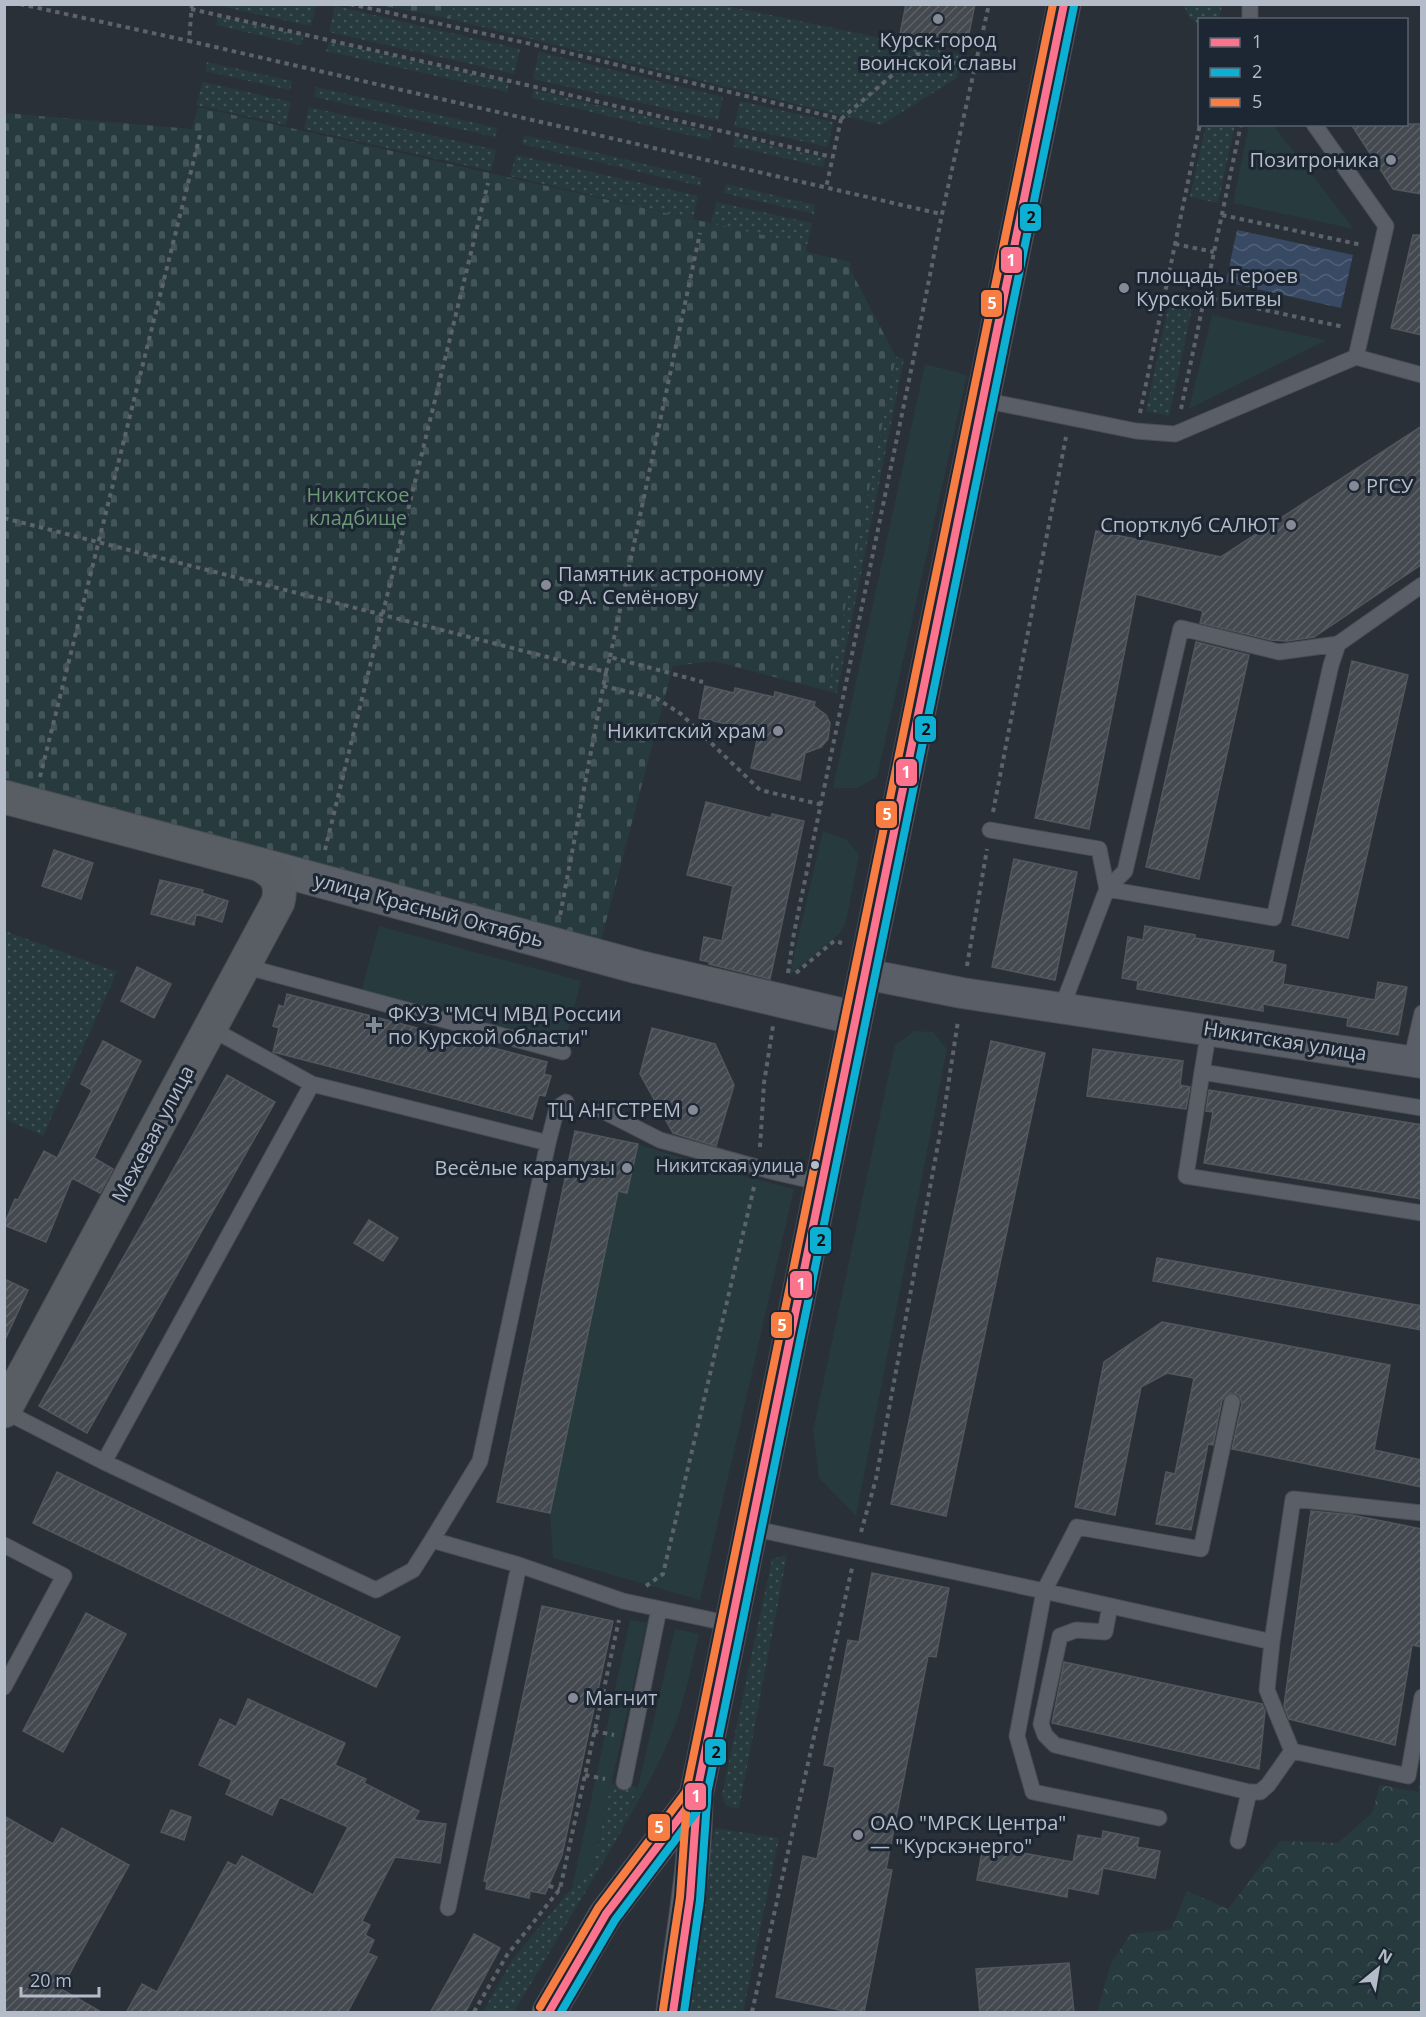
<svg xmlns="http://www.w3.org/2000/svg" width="1426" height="2017" viewBox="0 0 1426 2017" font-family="'Open Sans',sans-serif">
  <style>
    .grass { fill: url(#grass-dots) }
    .forest { fill: url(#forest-crowns) }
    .cemetery { fill: url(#cemetery-stones) }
    .park { fill: #273a3e }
    .water { fill: url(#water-waves) }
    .building { fill: url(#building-hatch); stroke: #52575f; stroke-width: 1.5 }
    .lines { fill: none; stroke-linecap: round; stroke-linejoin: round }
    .service-casing { stroke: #484c53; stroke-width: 17 }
    .minor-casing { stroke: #484c53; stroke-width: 32 }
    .tertiary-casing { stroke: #484c53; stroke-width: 35 }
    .secondary-casing { stroke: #484c53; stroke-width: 35 }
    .primary-casing { stroke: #484c55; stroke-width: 35 }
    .path { stroke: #5d636a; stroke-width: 4; stroke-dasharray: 4.5 4.5; stroke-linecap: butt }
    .service { stroke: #5a5e66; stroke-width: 15 }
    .minor { stroke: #5a5e66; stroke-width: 30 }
    .tertiary { stroke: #5a5e66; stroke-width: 33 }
    .secondary { stroke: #595d64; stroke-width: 33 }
    .primary { stroke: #5c6168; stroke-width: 33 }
    .bus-1-casing { stroke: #1d2633; stroke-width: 12 }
    .bus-2-casing { stroke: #1d2633; stroke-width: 12 }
    .bus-3-casing { stroke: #1d2633; stroke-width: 12 }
    .bus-1 { stroke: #fc738d; stroke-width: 8 }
    .bus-2 { stroke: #0dafd3; stroke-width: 8 }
    .bus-3 { stroke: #f77d43; stroke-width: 8 }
    .poi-dot { fill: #848b96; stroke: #1d2633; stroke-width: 2 }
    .bus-dot { fill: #b4bcc9; stroke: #1d2633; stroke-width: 2 }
    .labels { text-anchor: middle; stroke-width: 6; stroke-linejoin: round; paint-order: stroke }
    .bus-label { font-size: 18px; fill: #b4bcc9; stroke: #1d2633; text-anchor: end }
    .poi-label { font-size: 20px; fill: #b4bcc9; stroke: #1d2633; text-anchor: start }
    .park-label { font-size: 20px; fill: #6b9a76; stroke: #1d2633 }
    .street-label { font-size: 20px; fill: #b4bcc9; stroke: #1d2633 }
    .line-badge { stroke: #1d2633; stroke-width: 2 }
    .badge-label { font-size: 16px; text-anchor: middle; font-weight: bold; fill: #fff }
    .pale-badge-label { font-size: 16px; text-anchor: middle; font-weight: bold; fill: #111 }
  </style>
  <defs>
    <pattern id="grass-dots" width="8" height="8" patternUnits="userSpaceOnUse" patternTransform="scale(1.5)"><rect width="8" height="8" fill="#273a3e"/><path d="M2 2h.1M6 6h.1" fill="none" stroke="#445559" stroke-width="1.8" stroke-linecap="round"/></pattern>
    <pattern id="forest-crowns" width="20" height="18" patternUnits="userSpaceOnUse" patternTransform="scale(1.5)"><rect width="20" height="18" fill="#273a3e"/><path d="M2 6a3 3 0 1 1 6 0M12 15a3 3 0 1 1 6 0" fill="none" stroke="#445559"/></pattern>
    <pattern id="cemetery-stones" width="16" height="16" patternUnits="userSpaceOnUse" patternTransform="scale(1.5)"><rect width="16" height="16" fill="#273a3e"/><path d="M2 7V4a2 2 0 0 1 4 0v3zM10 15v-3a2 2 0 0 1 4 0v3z" fill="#445559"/></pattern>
    <pattern id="water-waves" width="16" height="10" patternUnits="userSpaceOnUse" patternTransform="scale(1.5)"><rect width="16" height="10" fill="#384963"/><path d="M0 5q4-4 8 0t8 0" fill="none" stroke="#526178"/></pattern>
    <pattern id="building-hatch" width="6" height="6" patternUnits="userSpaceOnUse" patternTransform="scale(1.5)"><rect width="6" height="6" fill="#444950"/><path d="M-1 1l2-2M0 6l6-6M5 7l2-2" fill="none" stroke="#5d6168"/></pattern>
  </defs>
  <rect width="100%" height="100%" fill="#2a3038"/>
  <path class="grass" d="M221,4H316V5L311,26L220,6Z
    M454,5H722L962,55L957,78L881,125L450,19Z
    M1184,5H1222L1219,19L1200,20L1199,25L1188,16Z
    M335,6L520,49L514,74L329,32Z
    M218,16L304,35L301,45L216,25Z
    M329,42L509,82L507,92L326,51Z
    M539,52L723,97L718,120L533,79Z
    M207,62L292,81L290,90L205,71Z
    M203,82L291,102L286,125L196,105Z
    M316,87L497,128L495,137L314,97Z
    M534,90L711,132L710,140L532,98Z
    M740,101L833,122L828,147L734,126Z
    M309,107L496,150L491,171L304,129Z
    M1206,125H1235L1218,203L1190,197Z
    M524,135L702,178L700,186L522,144Z
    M735,137L825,158L823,167L733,146Z
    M516,155L698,196L693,219L510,176Z
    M726,184L815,205L814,214L724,193Z
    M716,202L812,223L807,245L711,224Z
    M1170,299L1193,304L1169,416L1146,411Z
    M896,357L904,359L837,693L828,691Z
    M5,931L117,972L43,1136L5,1119Z
    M787,1555L739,1809L726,1806L722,1795L772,1559Z
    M611,1783L638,1787L622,1830L514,2012H483L512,1960L572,1888L593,1866Z
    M715,1828L779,1838L743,2012H686L697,1926Z"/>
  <path class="forest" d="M1421,1780V2012H1097L1112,1961L1131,1934L1171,1930L1187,1891L1228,1909L1280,1841L1338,1843L1372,1813L1380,1785L1418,1792Z"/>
  <path class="cemetery" d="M380,5H454L450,19Z
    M198,107L807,245L806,252L851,262L850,269L896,357L828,691L714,661L673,666L600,944L5,788L4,113L192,129Z"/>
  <path class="park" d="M1249,125H1273L1354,229L1233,203Z
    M1212,315L1326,340L1189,409Z
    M925,364L967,375L877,777L857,788H833Z
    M823,831L847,840L859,855L846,922L840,933L789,976Z
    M379,926L581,981L563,1052L360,996Z
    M914,1031L933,1032L947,1049L856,1516L819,1478L813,1431L895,1045Z
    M629,1142L747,1177L794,1189L700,1600L553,1558L550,1513Z
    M630,1620L647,1623L593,1866L572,1888Z
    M675,1629L699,1634C692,1664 686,1694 676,1723C662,1760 642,1795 622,1830L638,1787Z"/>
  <path class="water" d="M1237,230L1353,255L1341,308L1226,282Z"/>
  <path class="building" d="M906,4H975L966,48L900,34Z
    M1351,124H1422V194L1393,189Z
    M1413,235H1422V335L1391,328Z
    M1422,426V564L1314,637L1287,641L1271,640L1200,623L1203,611L1136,594L1089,829L1035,818L1096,531L1221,557Z
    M1196,642L1249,655L1199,879L1146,867Z
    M1352,661L1408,675L1348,938L1292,925Z
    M705,686L734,693L735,688L774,697L775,692L815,702L814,706L826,715L830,723L828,739L821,747L805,753L800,780L751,768L757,740L725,733L727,724L699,718Z
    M706,802L771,818L772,814L804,821L770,979L709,964L710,962L700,960L704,937L722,941L733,886L687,875Z
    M54,850L93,863L81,899L42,886Z
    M1014,859L1077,872L1055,980L992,967Z
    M160,880L203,890L202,893L228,901L222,922L196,914L194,925L151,914Z
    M1145,926L1195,935V938L1274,951L1272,962L1286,965L1283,984L1375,1000L1378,982L1407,987L1398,1035L1347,1026L1348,1018L1263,1004V1011L1137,989L1138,981L1122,978L1128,937L1143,940Z
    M137,967L171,984L154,1018L121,1001Z
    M287,994L547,1062L544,1074L551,1076L545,1096L539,1095L532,1119L273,1052L279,1028L273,1026L279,1005L284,1007Z
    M652,1028L715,1044L734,1085L716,1146L673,1133L640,1074Z
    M103,1041L141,1061L94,1158L113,1169L100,1193L72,1178L46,1242L4,1225L15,1199L18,1200L44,1151L57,1158L92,1090L81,1084Z
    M991,1041L1045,1053L946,1516L891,1504Z
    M1093,1049L1183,1061L1180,1085L1190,1087L1186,1109L1087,1096Z
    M227,1075L275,1102L87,1433L39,1406Z
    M1209,1090L1422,1125V1199L1204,1163L1213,1112L1206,1111Z
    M575,1131L638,1144L627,1193L618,1191L550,1513L497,1502Z
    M369,1220L398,1238L383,1261L354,1243Z
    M1157,1258L1422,1306V1330L1153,1281Z
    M4,1279L28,1290L4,1342Z
    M1162,1322L1390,1365L1374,1450L1422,1460V1487L1232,1449L1242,1403L1239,1395L1230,1393L1222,1400L1213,1445L1208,1444L1191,1530L1156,1524L1166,1472L1175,1474L1194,1378L1167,1373L1141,1387L1115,1515L1075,1507L1104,1362Z
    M57,1472L400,1637L376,1687L33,1523Z
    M1311,1511L1352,1515L1422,1529V1647L1412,1645L1395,1745L1289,1719L1284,1706Z
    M872,1573L949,1588L936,1657L928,1656L886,1869L892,1870L864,2013H855L776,1997L803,1856L817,1859L835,1767L824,1765L848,1640L859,1642Z
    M542,1606L613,1621L562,1855L545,1894L530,1891L529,1898L486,1889L487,1882L484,1881Z
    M86,1613L126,1634L63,1752L23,1731Z
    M1064,1662L1262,1704L1265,1711L1259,1769L1052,1723Z
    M248,1699L345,1743L335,1765L366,1779L364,1783L419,1811L414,1820L446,1824L440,1863L395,1857L362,1921L370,1925L365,1935L374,1940L368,1953L377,1957L347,2013H126L142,1984L157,1992L228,1862L236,1866L242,1856L313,1895L348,1827L280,1797L272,1815L226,1794L232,1780L199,1765L220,1719L236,1727Z
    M171,1810L191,1817L184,1840L161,1832Z
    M4,1816L53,1844L62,1828L129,1865L61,1989L103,2013H4Z
    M1103,1831L1139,1838L1137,1847L1160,1851L1155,1878L1103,1868L1098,1894L1068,1888L1067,1897L977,1880L983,1846L1073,1862L1078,1835L1102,1839Z
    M474,1934L500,1948L465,2013H430Z
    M1069,1963L1074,2013H980L976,1969Z"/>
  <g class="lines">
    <g class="service-casing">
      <path id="service" d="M1250,4V20
        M1356,357L1422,375
        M983,400L1136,431L1175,434L1356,357L1386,226L1314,124
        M990,830L1099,849L1107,889
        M1107,889L1125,871L1181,628L1279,652L1338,644
        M244,966L563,1052
        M1062,1007L1107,889L1274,918L1331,665L1338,644L1422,585
        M210,1028L312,1084L548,1143L480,1461L432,1540L519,1565L623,1601L731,1624
        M1209,1029L1202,1072L1422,1108
        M1411,1061L1422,1013
        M1202,1072L1186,1176L1422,1213
        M603,1111L660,1140L774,1172L822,1183
        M548,1143L557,1108L566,1102
        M4,1411L104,1462L376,1590L413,1570L432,1540
        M104,1462L312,1084
        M751,1528L1044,1591L1077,1527L1201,1549L1232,1402
        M4,1545L64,1576L4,1687
        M1110,1606L1105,1632L1076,1630L1060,1636L1041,1724L1045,1735L1055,1745L1249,1792H1260L1268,1785L1292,1751L1267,1690L1272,1642L1066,1596L1044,1591L1017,1736L1033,1792L1159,1818
        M1272,1642L1293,1499L1422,1513
        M1292,1751L1408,1776L1422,1697
        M624,1782L659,1609
        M1238,1841L1249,1792
        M448,1908L519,1565"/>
    </g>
    <g class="minor-casing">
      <path id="minor" d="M865,974L962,993L1422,1063"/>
    </g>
    <g class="tertiary-casing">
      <path id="tertiary" d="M258,864L638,967L855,1018"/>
    </g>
    <g class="secondary-casing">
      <path id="secondary" d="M4,797L258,864C275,872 283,882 278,902L4,1411"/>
    </g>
    <g class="primary-casing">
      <path id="primary" d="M549,2012L606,1914L696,1796
        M673,2012C681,1940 696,1869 696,1796L1064,4"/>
    </g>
    <path class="path" d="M20,4L189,41
      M192,4L189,41L941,214
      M350,4L531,44L841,119L826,188
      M191,9L514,82L832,157
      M841,119L917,54L973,67
      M1222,215L1362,245
      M1175,244L1214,252
      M1204,297L1344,327
      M1181,409L1241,124
      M1140,413L1200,124
      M4,518L606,672L560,916
      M610,657L700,233
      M606,672L610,657L703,682
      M603,686L656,698L681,714L760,790L823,805
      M40,777L201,131
      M993,812L1066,437
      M325,850L488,183
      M967,966L987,849
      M788,973L794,933L913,361L942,214L989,4
      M796,973L834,941L842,943
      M760,1147L764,1083L773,1026
      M861,1532L876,1479L944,1112L958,1021
      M646,1586L663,1574L754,1187
      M594,1731L614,1735
      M585,1775L605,1779
      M549,1886L560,1889
      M474,2012L507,1955L560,1889L619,1620
      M752,2012L852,1568"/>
    <use href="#service" class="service"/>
    <use href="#minor" class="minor"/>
    <use href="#tertiary" class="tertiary"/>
    <use href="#secondary" class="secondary"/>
    <use href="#primary" class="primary"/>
    <g class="bus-1-casing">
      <path id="bus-1" d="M549,2012L606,1914L696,1796L1064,4
        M673,2012L690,1898L698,1786"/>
    </g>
    <g class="bus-2-casing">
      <path id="bus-2" d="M561,2012L615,1920L706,1799L1074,6
        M684,2012L700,1900L708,1787"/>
    </g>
    <g class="bus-3-casing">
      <path id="bus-3" d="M540,2007L598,1908L686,1792L1053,4
        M663,2010L680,1897L688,1785"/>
    </g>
    <use href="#bus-1" class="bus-1"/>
    <use href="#bus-2" class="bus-2"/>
    <use href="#bus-3" class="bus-3"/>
  </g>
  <g class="poi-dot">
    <circle cx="938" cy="19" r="6"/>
    <circle cx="1391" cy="160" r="6"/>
    <circle cx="1124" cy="288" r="6"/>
    <circle cx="1354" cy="486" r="6"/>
    <circle cx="1291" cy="525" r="6"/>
    <circle cx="546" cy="585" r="6"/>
    <circle cx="778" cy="731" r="6"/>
    <path d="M371 1016h6v6h6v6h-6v6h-6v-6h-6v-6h6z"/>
    <circle cx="693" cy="1110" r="6"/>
    <circle cx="627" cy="1168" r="6"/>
    <circle cx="573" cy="1698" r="6"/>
    <circle cx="858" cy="1835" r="6"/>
  </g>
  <circle class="bus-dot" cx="815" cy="1165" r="5"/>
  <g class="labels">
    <g class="bus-label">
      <text x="804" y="1172">Никитская улица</text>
    </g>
    <g class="poi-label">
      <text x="938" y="47" text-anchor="middle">Курск-город<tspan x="938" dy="23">воинской славы</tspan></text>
      <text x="1379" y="167" text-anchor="end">Позитроника</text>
      <text x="1136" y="283">площадь Героев<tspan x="1136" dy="23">Курской Битвы</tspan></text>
      <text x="1366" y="493">РГСУ</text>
      <text x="1279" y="532" text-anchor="end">Спортклуб САЛЮТ</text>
      <text x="558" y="581">Памятник астроному<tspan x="558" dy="23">Ф.А. Семёнову</tspan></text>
      <text x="766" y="738" text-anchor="end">Никитский храм</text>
      <text x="388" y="1021">ФКУЗ "МСЧ МВД России<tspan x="388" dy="23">по Курской области"</tspan></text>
      <text x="681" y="1117" text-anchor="end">ТЦ АНГСТРЕМ</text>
      <text x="615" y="1175" text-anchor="end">Весёлые карапузы</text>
      <text x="585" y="1705">Магнит</text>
      <text x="870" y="1830">ОАО "МРСК Центра"<tspan x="870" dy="23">— "Курскэнерго"</tspan></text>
    </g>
    <g class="park-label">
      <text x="358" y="502">Никитское<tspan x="358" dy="23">кладбище</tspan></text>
    </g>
    <g class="street-label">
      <text transform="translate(429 910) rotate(15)" y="7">улица Красный Октябрь</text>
      <text transform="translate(1285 1041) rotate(9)" y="7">Никитская улица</text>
      <text transform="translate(153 1134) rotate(-62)" y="7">Межевая улица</text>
    </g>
  </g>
  <g class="line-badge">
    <rect x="1019" y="203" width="23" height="29" rx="6" fill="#0dafd3"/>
    <rect x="1000" y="246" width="23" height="28" rx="6" fill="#fc738d"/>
    <rect x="980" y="289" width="23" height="29" rx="6" fill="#f77d43"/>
    <rect x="914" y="715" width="23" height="28" rx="6" fill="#0dafd3"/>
    <rect x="895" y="758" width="23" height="29" rx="6" fill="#fc738d"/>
    <rect x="875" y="800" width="23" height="29" rx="6" fill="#f77d43"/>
    <rect x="809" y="1226" width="23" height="29" rx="6" fill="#0dafd3"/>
    <rect x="789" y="1270" width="24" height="29" rx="6" fill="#fc738d"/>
    <rect x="770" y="1311" width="23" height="28" rx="6" fill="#f77d43"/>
    <rect x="704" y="1738" width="23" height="28" rx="6" fill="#0dafd3"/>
    <rect x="684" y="1782" width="23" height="29" rx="6" fill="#fc738d"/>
    <rect x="647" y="1813" width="24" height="29" rx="6" fill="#f77d43"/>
  </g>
  <g class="badge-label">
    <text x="1011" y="266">1</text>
    <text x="992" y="309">5</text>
    <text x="906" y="778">1</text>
    <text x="887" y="820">5</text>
    <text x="801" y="1290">1</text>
    <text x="782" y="1331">5</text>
    <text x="696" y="1802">1</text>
    <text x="659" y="1833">5</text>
  </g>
  <g class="pale-badge-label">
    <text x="1031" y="223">2</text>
    <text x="926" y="735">2</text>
    <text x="821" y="1246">2</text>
    <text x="716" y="1758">2</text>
  </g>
  <rect width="1426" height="2017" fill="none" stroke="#b4bcc9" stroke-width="12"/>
  <rect x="1198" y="18" width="210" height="108" fill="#1d2633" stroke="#59626f" stroke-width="1.5"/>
  <rect x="1210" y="38" width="30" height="9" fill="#fc738d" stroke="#59626f" stroke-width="1.5"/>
  <text x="1252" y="48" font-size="18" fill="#b4bcc9">1</text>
  <rect x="1210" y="68" width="30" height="9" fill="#0dafd3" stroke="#59626f" stroke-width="1.5"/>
  <text x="1252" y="78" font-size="18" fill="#b4bcc9">2</text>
  <rect x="1210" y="98" width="30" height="9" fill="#f77d43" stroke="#59626f" stroke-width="1.5"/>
  <text x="1252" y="108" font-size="18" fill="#b4bcc9">5</text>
  <g transform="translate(1378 1969) rotate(30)" stroke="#1d2633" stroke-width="4.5" paint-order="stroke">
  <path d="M0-4.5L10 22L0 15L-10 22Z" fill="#b4bcc9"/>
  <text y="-9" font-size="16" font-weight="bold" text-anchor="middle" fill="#b4bcc9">N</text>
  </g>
  <path d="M21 1987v9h78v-9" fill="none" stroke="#b4bcc9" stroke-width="3"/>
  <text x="30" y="1987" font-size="18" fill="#b4bcc9" stroke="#1d2633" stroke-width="4.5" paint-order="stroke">20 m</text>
</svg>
